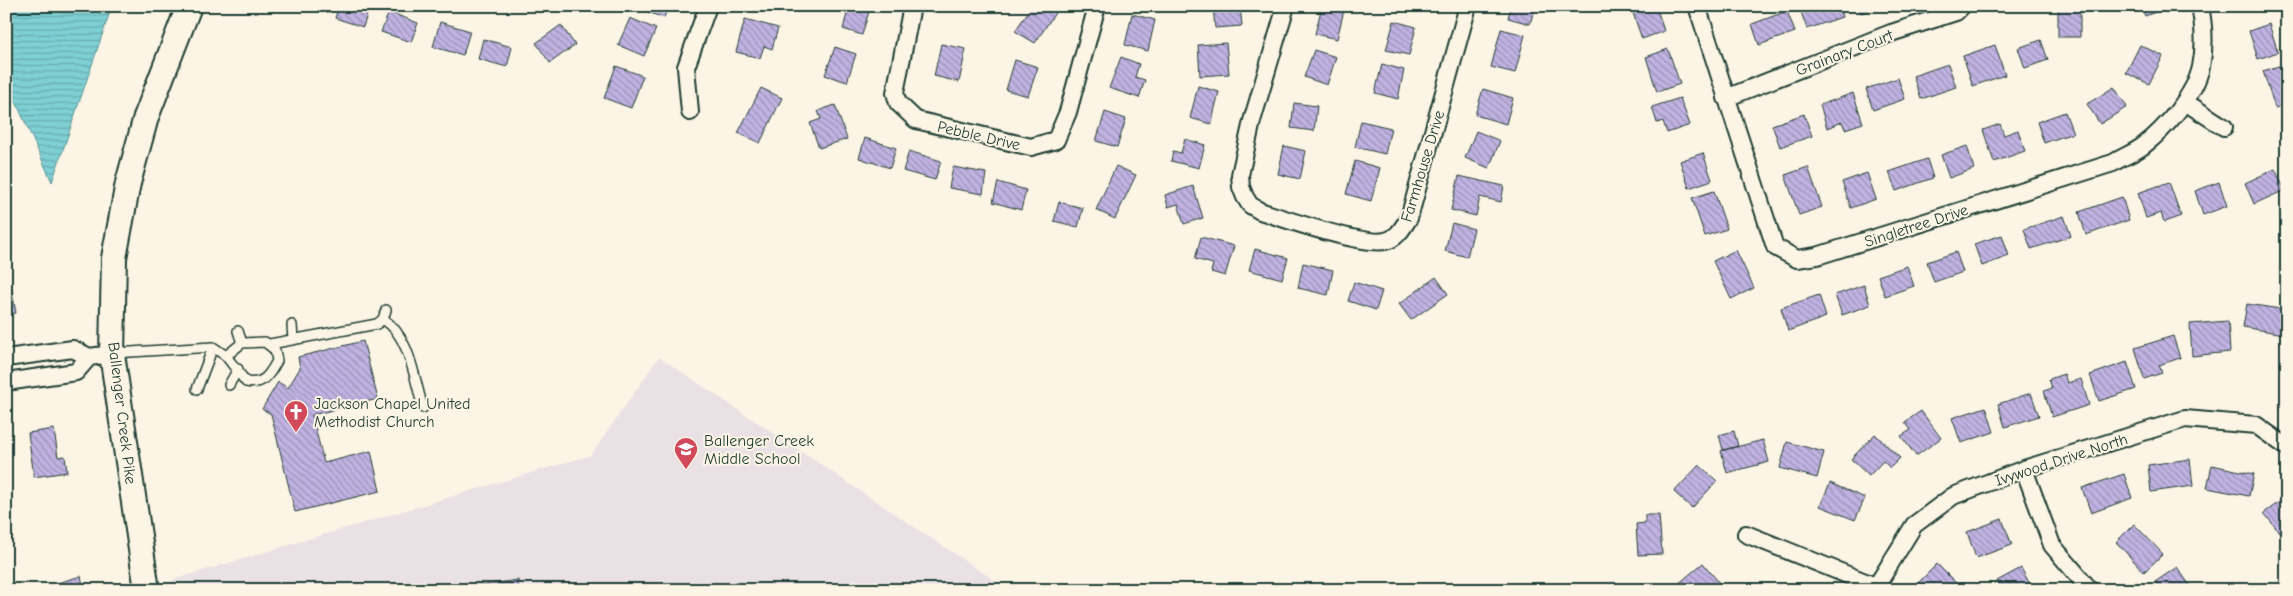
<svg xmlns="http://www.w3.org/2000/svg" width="2293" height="596" viewBox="0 0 2293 596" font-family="'Comic Neue',sans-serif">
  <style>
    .built { fill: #eae1e4 }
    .water { fill: url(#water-rules); stroke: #589594 }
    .building { fill: url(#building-back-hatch); stroke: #1f3d34 }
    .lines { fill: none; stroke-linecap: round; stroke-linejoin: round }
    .lane-casing { stroke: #1f3d34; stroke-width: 12 }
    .street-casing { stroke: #1f3d34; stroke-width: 20 }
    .secondary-casing { stroke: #1f3d34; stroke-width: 28 }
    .lane { stroke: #fcf5e5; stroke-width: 9 }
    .street { stroke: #fcf5e5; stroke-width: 16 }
    .secondary { stroke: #fcf5e5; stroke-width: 24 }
    .labels { text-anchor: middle; stroke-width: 4; stroke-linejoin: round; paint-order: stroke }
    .street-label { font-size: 16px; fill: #1f3d34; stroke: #fcf5e5 }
    .poi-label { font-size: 16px; fill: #1f3d34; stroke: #fcf5e5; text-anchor: start }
  </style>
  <defs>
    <pattern id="water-rules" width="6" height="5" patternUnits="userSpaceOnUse" patternTransform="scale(1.25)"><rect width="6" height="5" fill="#7ed0d4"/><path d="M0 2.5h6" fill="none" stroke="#67aaad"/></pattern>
    <pattern id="building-back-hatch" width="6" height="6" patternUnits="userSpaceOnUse" patternTransform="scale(1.25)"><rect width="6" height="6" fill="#c1b2e2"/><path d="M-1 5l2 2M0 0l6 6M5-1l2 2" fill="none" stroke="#9c92b8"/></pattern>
  </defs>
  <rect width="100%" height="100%" fill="#fcf5e5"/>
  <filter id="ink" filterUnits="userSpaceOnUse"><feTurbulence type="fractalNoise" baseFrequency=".02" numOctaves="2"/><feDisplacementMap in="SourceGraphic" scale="10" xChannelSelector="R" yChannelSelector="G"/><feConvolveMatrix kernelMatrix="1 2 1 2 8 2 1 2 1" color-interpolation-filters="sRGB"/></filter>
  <g filter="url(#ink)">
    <path class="built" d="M659,357L1009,590H174L172,580L591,455Z"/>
    <path class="water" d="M6,6H112L52,182L6,80Z"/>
    <path class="building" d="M339,6H370L363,27L335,18Z
      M646,6H668L664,18L645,11Z
      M757,6H775L773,13Z
      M849,6L869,11L862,35L843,29Z
      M960,6H979L977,11Z
      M1032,6H1052L1057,10L1035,43L1015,31Z
      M1213,6H1240L1242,26L1215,28Z
      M1322,6H1345L1337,39L1315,34Z
      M1511,6H1535L1530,24L1508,18Z
      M1641,6H1656L1664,31L1642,39L1632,10Z
      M1807,6H1839L1842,17L1807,29L1800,9Z
      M1858,6H1880L1861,13Z
      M2058,6H2080V37H2058Z
      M2141,6H2163L2164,9L2145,16Z
      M1787,11L1795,32L1759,45L1752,24Z
      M389,12L418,23L411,42L381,32Z
      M1132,14L1155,20L1148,51L1125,45Z
      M630,18L656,29L644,56L618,45Z
      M745,19L778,28L772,49L764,46L760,58L736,52Z
      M1394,21L1416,27L1409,55L1386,50Z
      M440,22L470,31L463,55L433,47Z
      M2269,24L2278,52L2258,59L2249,31Z
      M561,25L575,45L550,63L536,43Z
      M1501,29L1525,35L1515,73L1491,67Z
      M483,39L512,47L507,67L478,59Z
      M2041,40L2048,60L2025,68L2018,48Z
      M1226,43L1229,74L1200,76L1198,45Z
      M941,44L966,49L959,82L934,76Z
      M1995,45L2005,75L1973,86L1963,56Z
      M2140,45L2163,56L2149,84L2126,73Z
      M835,47L856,54L847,82L825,75Z
      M1668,49L1680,84L1657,92L1646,57Z
      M1314,50L1336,57L1327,85L1304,77Z
      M1121,57L1139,64L1135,77L1145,80L1139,98L1109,88Z
      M1015,60L1038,67L1028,96L1006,90Z
      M1382,64L1404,70L1398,99L1375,93Z
      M1948,64L1956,87L1921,99L1913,76Z
      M2285,64L2287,104L2275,108L2263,71Z
      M616,66L643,76L631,108L604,98Z
      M1898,78L1905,99L1873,110L1866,89Z
      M1198,86L1219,92L1211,124L1190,118Z
      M2114,87L2127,107L2100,124L2087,104Z
      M761,88L782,98L760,143L738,133Z
      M1483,89L1513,98L1506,124L1475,115Z
      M1853,93L1863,123L1845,129L1842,122L1827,128L1820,105Z
      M1680,98L1690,125L1667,133L1663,121L1657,123L1652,107Z
      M1294,103L1317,106L1314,131L1291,128Z
      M835,105L847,139L819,148L810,123L821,119L818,111Z
      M1105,112L1126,119L1117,147L1096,141Z
      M2065,112L2073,133L2044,143L2037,122Z
      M1804,114L1812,136L1780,147L1772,125Z
      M2287,119V149L2280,120Z
      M1361,121L1391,128L1385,154L1355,147Z
      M2000,124L2004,135L2018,130L2025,151L1994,162L1983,130Z
      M1476,131L1500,141L1489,168L1465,158Z
      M865,138L896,148L890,168L859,158Z
      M1185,139L1205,145L1199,168L1171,161L1173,151L1181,153Z
      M1284,146L1306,151L1300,179L1278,174Z
      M1967,146L1974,169L1949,178L1941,155Z
      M909,151L941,161L935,180L903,171Z
      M1703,153L1712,180L1689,188L1680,161Z
      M1927,159L1933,178L1896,191L1889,172Z
      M1355,161L1380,168L1371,201L1346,194Z
      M1116,166L1136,175L1115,219L1096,210Z
      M953,167L986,173L983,194L949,188Z
      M1808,167L1822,207L1799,215L1785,175Z
      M2275,169L2285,190L2254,204L2245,183Z
      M1867,173L1876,199L1851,208L1842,182Z
      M1459,176L1504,186L1501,202L1480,197L1476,216L1451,210Z
      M998,182L1026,190L1021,210L993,202Z
      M2169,182L2181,216L2164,222L2161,213L2146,218L2138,193Z
      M2219,182L2227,206L2203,215L2195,191Z
      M1193,186L1203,218L1184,224L1178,204L1168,207L1165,195Z
      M1714,191L1727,229L1705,236L1692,198Z
      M2122,197L2129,220L2086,235L2079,212Z
      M1059,202L1083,208L1078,227L1054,221Z
      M2064,216L2071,236L2031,249L2024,229Z
      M1452,223L1474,229L1467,257L1445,251Z
      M2002,235L2009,256L1982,266L1974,244Z
      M1201,237L1234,246L1225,276L1211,272L1213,264L1195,259Z
      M1255,249L1288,258L1282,279L1249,270Z
      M1736,250L1754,288L1731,299L1713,261Z
      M1956,252L1963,272L1934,282L1927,262Z
      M6,257L16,313L6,315Z
      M1303,263L1333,270L1328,295L1298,288Z
      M1907,266L1914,286L1885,296L1878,276Z
      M1436,277L1448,294L1411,320L1399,304Z
      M1354,282L1382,291L1376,310L1348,301Z
      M1864,285L1870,305L1842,315L1835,295Z
      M1819,295L1826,317L1788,331L1781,308Z
      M2247,304L2287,310L2284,334L2243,327Z
      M2228,321L2230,352L2192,356L2190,324Z
      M2173,336L2180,358L2159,365L2162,373L2144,379L2135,348Z
      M363,341L378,399L312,415L324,463L371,451L380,491L295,512L271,414L262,409L278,382L288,388L300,368L298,357Z
      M2127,362L2136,389L2099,401L2090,375Z
      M2064,374L2067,383L2081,379L2089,405L2052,417L2044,391L2052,388L2049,379Z
      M2031,393L2039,416L2005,427L1998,404Z
      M1986,407L1994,432L1961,443L1952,418Z
      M1921,411L1941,438L1916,456L1901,436L1911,430L1905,422Z
      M54,429L58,457L65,456L67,472L34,477L28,433Z
      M1734,431L1738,446L1723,450L1719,435Z
      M1875,434L1900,458L1890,468L1883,461L1869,476L1851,459Z
      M1763,440L1769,462L1727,473L1721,451Z
      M1787,442L1824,452L1817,478L1780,468Z
      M2190,459L2193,486L2151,492L2148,465Z
      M1699,465L1717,481L1692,508L1674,492Z
      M2212,465L2254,474L2249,496L2207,488Z
      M2124,474L2132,498L2091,513L2082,488Z
      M1830,483L1865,498L1855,520L1820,506Z
      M2282,500L2287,506V542L2264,513Z
      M1645,515H1659L1662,554L1638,555L1636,524L1645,523Z
      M2002,519L2012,545L1976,558L1967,532Z
      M2134,524L2163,554L2144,572L2116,542Z
      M1703,563L1725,590H1680L1677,585Z
      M1937,564L1956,583L1949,590H1917L1914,587Z
      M2177,567L2193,590H2161L2155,582Z
      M2021,568L2032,588L2038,584L2041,590H2002L1997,581Z
      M81,576L84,590H59L57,583Z
      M518,580L519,590H450Z"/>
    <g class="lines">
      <g class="lane-casing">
        <path id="lane" d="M383,319C410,336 414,378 423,408
          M292,325L293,340
          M238,331L242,343
          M265,342L275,350L277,361C269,375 264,385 246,382L226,356L242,343Z
          M270,344L377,324L383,319L386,310
          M114,353L213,347L226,356
          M229,385L238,369
          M197,389L213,347"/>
      </g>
      <g class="street-casing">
        <path id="street" d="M912,6L895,93L898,103L916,120L1031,147L1056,140L1068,112L1097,6
          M1286,6L1252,121L1240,175L1241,187L1245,197L1250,205L1260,211C1285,219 1363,246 1385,241C1397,239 1403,227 1409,218L1468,6
          M1697,6L1775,247L1797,259L1817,256L2113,163C2122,157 2134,153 2143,146C2165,129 2195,95 2201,67C2205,47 2204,26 2200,6
          M1726,98L1891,33L1956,12L1962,6
          M2185,102L2224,127
          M690,112L686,67L708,6
          M6,358L73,349L89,357L112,354
          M6,382L76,372L89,357
          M2024,469L2052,545L2090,590
          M1746,534L1875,586
          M1874,590L1914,525L1953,496L2024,469L2185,419L2256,425L2287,447"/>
      </g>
      <g class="secondary-casing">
        <path id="secondary" d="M147,590L112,354L114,258L128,183L146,117L189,6"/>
      </g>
      <use href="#lane" class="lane"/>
      <use href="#street" class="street"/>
      <use href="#secondary" class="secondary"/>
    </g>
  </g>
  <defs>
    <g id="church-pin" transform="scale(1.25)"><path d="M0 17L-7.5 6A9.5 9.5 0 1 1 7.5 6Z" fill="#d1495b" stroke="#fcf5e5"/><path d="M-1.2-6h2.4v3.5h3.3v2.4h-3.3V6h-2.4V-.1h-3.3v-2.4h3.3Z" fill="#fff"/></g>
    <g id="school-pin" transform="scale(1.25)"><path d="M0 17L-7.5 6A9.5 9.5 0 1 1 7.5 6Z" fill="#d1495b" stroke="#fcf5e5"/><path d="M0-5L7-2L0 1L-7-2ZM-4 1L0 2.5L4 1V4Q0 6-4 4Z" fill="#fff"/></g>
  </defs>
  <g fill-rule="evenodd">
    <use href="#church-pin" x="296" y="412"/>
    <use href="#school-pin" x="686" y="449"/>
  </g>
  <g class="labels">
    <g class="street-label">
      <text transform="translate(1844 52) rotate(-21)" y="6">Grainary Court</text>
      <text transform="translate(979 135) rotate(13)" y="6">Pebble Drive</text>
      <text transform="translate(1422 166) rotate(-73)" y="6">Farmhouse Drive</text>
      <text transform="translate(1916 225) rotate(-18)" y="6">Singletree Drive</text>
      <text transform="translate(123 413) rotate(83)" y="6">Ballenger Creek Pike</text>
      <text transform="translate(2061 459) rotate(-18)" y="6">Ivywood Drive North</text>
    </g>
    <g class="poi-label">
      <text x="314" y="409">Jackson Chapel United<tspan x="314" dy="18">Methodist Church</tspan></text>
      <text x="704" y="446">Ballenger Creek<tspan x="704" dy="18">Middle School</tspan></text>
    </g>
  </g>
  <rect width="2293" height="596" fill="none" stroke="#fcf5e5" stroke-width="25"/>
  <rect x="12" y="12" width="2268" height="571" fill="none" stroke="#1f3d34" stroke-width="2" filter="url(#ink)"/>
</svg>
